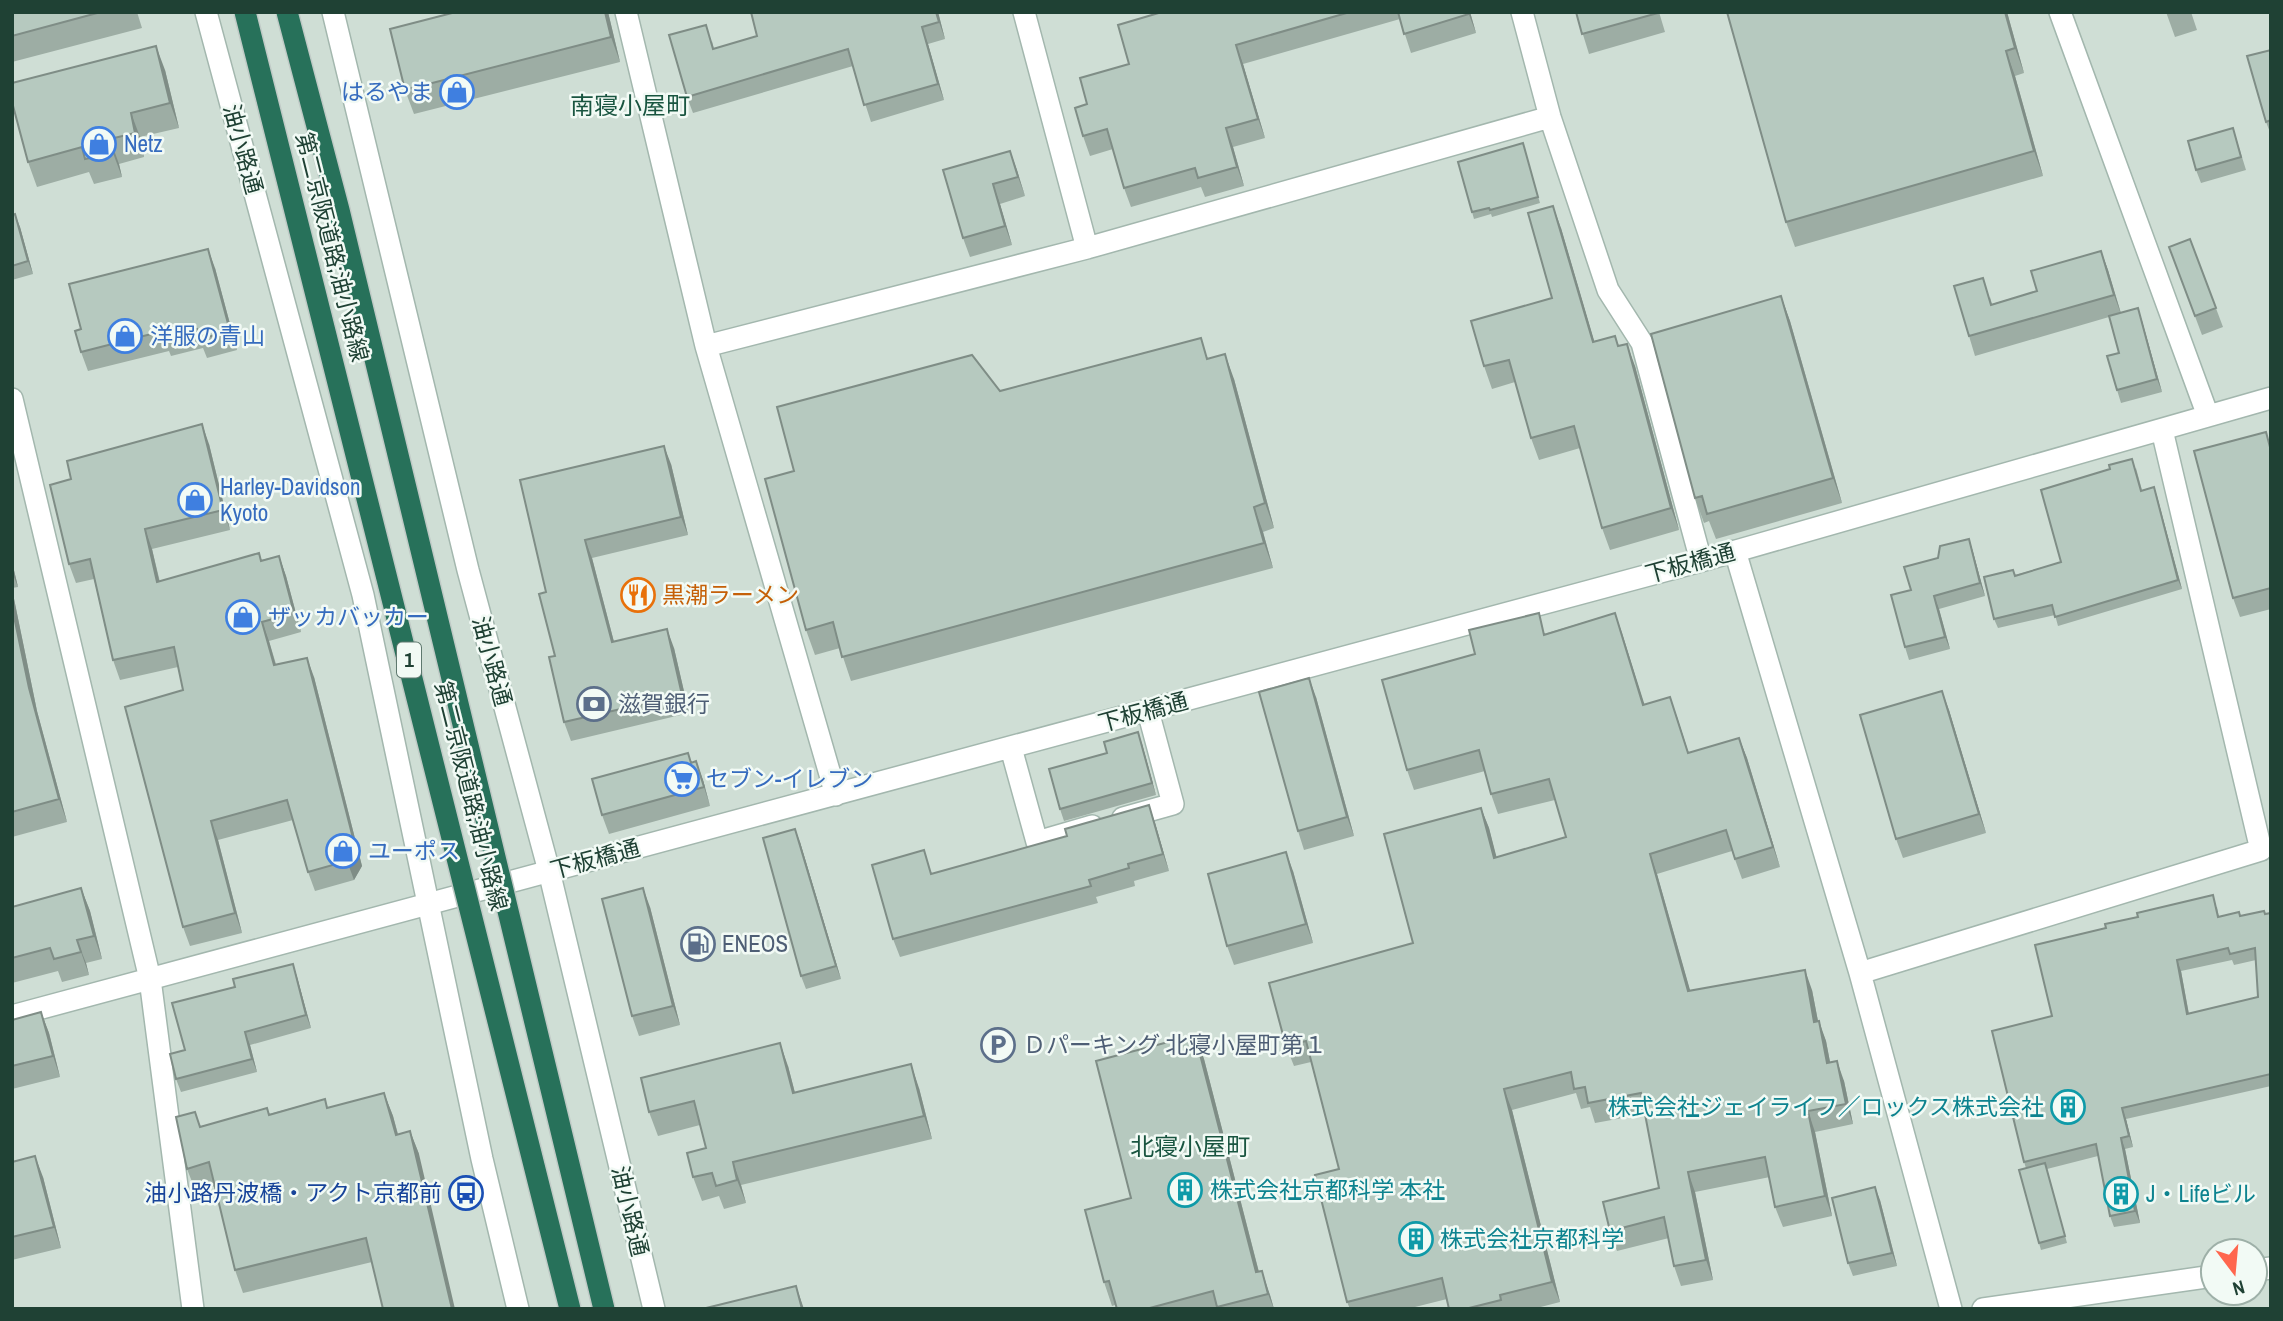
<svg xmlns="http://www.w3.org/2000/svg" width="2283" height="1321" viewBox="0 0 2283 1321" font-family="'Archivo Narrow','Noto Sans JP',sans-serif">
  <style>
    .built { fill: #cfded5; fill-rule: evenodd }
    .lines { fill: none; stroke-linecap: round; stroke-linejoin: round }
    .minor-casing { stroke: #a3b7ae; stroke-width: 24 }
    .tertiary-casing { stroke: #a3b7ae; stroke-width: 24 }
    .minor { stroke: #fff; stroke-width: 21 }
    .tertiary { stroke: #fff; stroke-width: 21 }
    .motorway-bridge-casing { stroke: #c0cac6; stroke-width: 24; stroke-linecap: butt }
    .motorway-bridge { stroke: #27715a; stroke-width: 21 }
    .wall { fill: #9dada4; fill-rule: evenodd }
    .shaded-wall { fill: #7f8d86 }
    .building { fill: #b6c9bf; stroke: #7f8d86; stroke-width: 2; fill-rule: evenodd }
    .labels { text-anchor: middle; stroke-width: 5; stroke-linejoin: round; paint-order: stroke }
    .shield { fill: #f2faf5; stroke: #5e786e; stroke-width: 2 }
    .shield-label { font-size: 21px; font-weight: bold; fill: #1f4134 }
    .shop-label { font-size: 23px; fill: #366cbe; stroke: #f2faf5; text-anchor: start }
    .street-label { font-size: 23px; fill: #1f4134; stroke: #f2faf5 }
    .food-label { font-size: 23px; fill: #c56008; stroke: #f2faf5; text-anchor: start }
    .service-label { font-size: 23px; fill: #4e5e75; stroke: #f2faf5; text-anchor: start }
    .culture-label { font-size: 23px; fill: #0d838f; stroke: #f2faf5; text-anchor: start }
    .transit-label { font-size: 23px; fill: #164399; stroke: #f2faf5; text-anchor: end }
    .neighbourhood-label { font-size: 24px; fill: #195540; stroke: #f2faf5 }
  </style>
  <rect width="100%" height="100%" fill="#e1eee7"/>
  <path class="built" d="M12,12H2271V1309H12ZM2213,1251H2255V1293H2213Z"/>
  <g class="lines">
    <g class="minor-casing">
      <path id="minor" d="M626,12L706,346L836,795
        M1024,12L1087,248
        M1522,12L1550,117L1608,290L1642,343L1701,561
        M2060,12L2208,416
        M706,346L1087,248L1550,117
        M12,399L150,979L193,1309
        M1735,551L1860,973L1951,1309
        M1011,748L1037,842L1092,826
        M1123,818L1173,804L1148,711
        M1860,973L2261,850L2162,430
        M12,1016L1701,561L2271,398"/>
    </g>
    <g class="tertiary-casing">
      <path id="tertiary" d="M206,12L363,595L482,1159L518,1309
        M333,12L468,570L549,871L654,1309
        M2255,1270L2271,1268
        M1983,1309L2213,1276"/>
    </g>
    <use href="#minor" class="minor"/>
    <use href="#tertiary" class="tertiary"/>
    <g class="motorway-bridge-casing">
      <path id="motorway-bridge" d="M245,12L570,1309
        M287,12L339,210L604,1309"/>
    </g>
    <use href="#motorway-bridge" class="motorway-bridge"/>
  </g>
  <path class="wall" d="M12,12H137L142,28L12,62Z
    M608,12L620,62L414,114L405,90Z
    M751,12H938L945,39L928,44L944,100L871,122L853,66L693,113L687,97L712,41L714,49L757,36Z
    M1162,12H1470L1476,33L1411,53L1400,19L1243,64L1265,138L1233,147L1244,186L1205,197L1201,187L1131,207L1124,188L1113,149L1090,156L1083,136L1087,104L1129,64Z
    M1576,12H1659L1665,32L1589,54Z
    M1727,12H2007L2024,73L2015,76L2043,176L1795,247L1786,222Z
    M2166,12H2191L2197,30L2175,37Z
    M2271,50V135L2266,122Z
    M165,70L179,128L140,137L144,157L119,164L122,177L94,184L89,172L37,187L28,162Z
    M2233,128L2246,170L2201,183L2196,170Z
    M1525,150L1540,203L1492,217L1491,214L1474,219L1472,212Z
    M1010,151L1025,196L1000,204L1012,245L970,257L963,238Z
    M12,215L20,227L33,274L12,280Z
    M1561,228L1594,341L1615,336L1618,346L1635,366L1679,530L1610,550L1602,528L1580,448L1539,460L1531,438L1515,382L1492,389L1484,366L1552,298Z
    M2190,239L2223,327L2202,335L2169,247Z
    M2101,251L2108,270L2121,313L2142,321L2162,392L2121,403L2117,390L2119,353L2109,317L1975,356L1969,336L1990,297L1992,304L2037,291Z
    M215,268L237,350L207,358L203,348L171,356L169,351L88,371L81,352V329Z
    M1781,296L1790,321L1842,503L1716,539L1709,521L1704,523L1695,498Z
    M1208,359L1234,379L1274,528L1263,532L1273,568L851,681L840,648L815,655L806,630L794,471L1000,391Z
    M209,444L230,530L152,549L160,582L279,556L286,576L301,632L269,641L276,664L314,677L362,866L354,880L315,891L308,872L293,820L218,840L242,933L190,946L183,927V690L178,667L120,680L113,660L94,579L76,583L69,564Z
    M2271,446V609L2240,617L2233,598Z
    M671,464L688,535L592,558L614,642L674,648L689,713L571,741L564,722L546,592L520,480Z
    M2136,468L2142,490L2154,487L2182,589L2058,626L2055,615L1998,628L1994,619L2013,570L2015,575L2061,562Z
    M1969,539L1973,552L1985,596L1939,609L1950,649L1909,660L1905,647L1911,590L1938,558Z
    M12,562L18,587L12,588Z
    M12,589L37,711L67,822L12,837Z
    M1615,613L1644,705L1677,717L1688,753L1739,738L1747,758L1780,867L1742,879L1732,851L1657,874L1690,991L1812,990L1818,1021L1826,1041L1830,1062L1844,1081L1853,1124L1815,1132L1832,1216L1783,1227L1775,1207L1770,1177L1695,1192L1713,1280L1681,1286L1674,1266L1669,1238L1617,1251L1610,1231L1659,1188L1645,1114L1595,1123L1590,1107L1581,1109L1576,1093L1512,1110L1560,1302L1533,1309H1449L1447,1299L1407,1309H1350L1347,1302L1339,1169L1311,1062L1294,1066L1286,1046L1413,943L1481,808L1489,828L1496,857L1566,837L1555,800L1498,814L1491,794L1485,771L1414,790L1407,770L1475,654Z
    M1316,697L1354,836L1304,850L1298,831Z
    M1949,710L1986,833L1903,858L1896,839Z
    M1142,744L1156,795L1064,821L1060,809Z
    M692,763L703,780L710,806L609,834L602,815Z
    M1155,823L1169,871L1134,881L1135,886L1096,897L1098,903L900,957L893,939L932,874Z
    M800,842L841,979L806,989L801,976Z
    M1293,871L1313,943L1234,965L1227,946Z
    M81,888L90,911L102,959L86,963L89,975L62,982L58,971L12,983V907Z
    M650,907L680,1025L639,1036L632,1016Z
    M2217,907L2219,917L2271,913V1086L2126,1119L2133,1147L2125,1149L2140,1223L2114,1227L2110,1216L2098,1156L2047,1169L2067,1243L2041,1250L2039,1243L2026,1168L2024,1162L2052,1016L2106,928L2138,917ZM2232,960L2234,965L2256,960L2258,997L2189,1014L2181,971Z
    M293,964L297,977L311,1028L250,1045L257,1072L181,1092L176,1079L235,987Z
    M41,1012L49,1033L60,1077L12,1089V1020Z
    M1195,1035L1204,1059L1259,1272L1270,1295L1274,1309H1117L1115,1305L1112,1306L1104,1282L1131,1198Z
    M788,1066L795,1093L919,1088L932,1139L741,1185L746,1203L724,1209L719,1196L702,1201L693,1177L706,1148L700,1125L658,1136L649,1112Z
    M384,1093L393,1116L398,1134L410,1131L419,1154L372,1262L243,1293L235,1270L215,1186L196,1192L187,1169L201,1126L269,1114L325,1099L328,1108Z
    M12,1157L13,1162L43,1177L61,1248L12,1260Z
    M1880,1200L1897,1266L1853,1276L1848,1263Z"/>
  <path class="shaded-wall" d="M605,12H608L620,62L611,37Z
    M936,12H938L945,39L939,22Z
    M1468,12H1470L1476,33Z
    M2005,12H2007L2024,73L2015,48Z
    M922,27L928,44L944,100L938,84Z
    M1236,45L1243,64L1265,138L1258,119Z
    M156,46L165,70L179,128L170,103Z
    M2006,51L2015,76L2043,176L2034,151Z
    M131,113L140,137L144,157L135,133Z
    M1226,128L1233,147L1244,186L1237,167Z
    M110,139L119,164L122,177L113,153Z
    M1010,151L1017,170L1025,196L1018,177Z
    M993,184L1000,204L1012,245L1005,226Z
    M1553,206L1561,228L1601,364L1593,342Z
    M15,214L20,227L33,274L28,261Z
    M208,249L215,268L237,350L230,331Z
    M2101,251L2108,270L2121,314L2114,295Z
    M1781,296L1790,321L1842,503L1833,478Z
    M2138,308L2142,321L2162,392L2157,379Z
    M1627,344L1635,366L1679,530L1671,508Z
    M1225,354L1234,379L1274,528L1265,503Z
    M202,424L209,444L230,530L223,510Z
    M664,446L671,464L688,535L681,517Z
    M2154,487L2157,496L2182,589L2178,580Z
    M1254,507L1263,532L1273,568L1264,543Z
    M145,529L152,549L164,602L157,582Z
    M1969,539L1973,552L1985,596L1980,583Z
    M585,540L592,558L619,661L612,642Z
    M279,556L286,576L301,632L294,613Z
    M12,562L18,587L12,572Z
    M12,589L37,711L67,822L59,799L29,688L12,607Z
    M1934,596L1939,609L1950,649L1945,637Z
    M1615,613L1622,633L1651,725L1643,705Z
    M262,622L269,641L281,684L274,665Z
    M667,629L674,648L689,713L682,695Z
    M307,658L314,677L362,866L354,880L347,861Z
    M1309,678L1316,697L1354,836L1347,817Z
    M1942,691L1949,710L1986,833L1979,814Z
    M1670,697L1677,717L1695,773L1688,753Z
    M1138,732L1142,744L1156,795L1152,783Z
    M1739,738L1747,758L1780,867L1773,847Z
    M696,761L703,780L710,806L704,787Z
    M1149,805L1155,823L1169,871L1163,854Z
    M1481,808L1489,828L1502,878L1494,858Z
    M211,821L218,840L242,933L235,913Z
    M795,829L800,842L841,979L836,966Z
    M1286,852L1293,871L1313,943L1306,924Z
    M1650,854L1657,874L1696,1011L1688,991Z
    M81,888L90,911L102,959L94,936Z
    M643,888L650,907L680,1025L673,1006Z
    M77,940L86,963L89,975L81,952Z
    M2177,960L2181,971L2191,1026L2187,1014Z
    M293,964L297,977L311,1028L306,1015Z
    M1805,970L1812,990L1822,1042L1814,1022Z
    M41,1012L49,1033L60,1077L53,1056Z
    M1819,1021L1826,1041L1834,1083L1827,1063Z
    M245,1032L250,1045L257,1072L252,1059Z
    M1195,1035L1204,1059L1265,1296L1256,1272Z
    M780,1043L788,1066L801,1116L793,1093Z
    M1837,1061L1844,1081L1853,1124L1846,1104Z
    M911,1064L919,1088L932,1139L924,1116Z
    M1504,1089L1512,1110L1560,1302L1552,1282Z
    M384,1093L393,1116L404,1158L396,1135Z
    M2122,1108L2126,1119L2133,1147L2129,1136Z
    M1808,1111L1815,1132L1832,1216L1825,1196Z
    M410,1131L419,1154L455,1309H452Z
    M2121,1138L2125,1149L2140,1223L2135,1211Z
    M35,1156L43,1177L61,1248L54,1227Z
    M733,1162L741,1185L746,1203L737,1180Z
    M1688,1172L1695,1192L1713,1280L1706,1260Z
    M1875,1187L1880,1200L1897,1266L1892,1253Z
    M1262,1271L1270,1295L1274,1309L1268,1294Z
    M796,1286L804,1309H802Z"/>
  <path class="building" d="M12,12H101L12,36Z
    M456,12H605L611,37L405,90L390,29Z
    M751,12H936L939,22L922,27L938,84L864,105L848,49L687,97L669,35L706,25L713,49L757,36Z
    M1162,12H1350L1236,45L1258,119L1226,128L1237,167L1198,178L1195,168L1124,188L1107,129L1083,136L1075,108L1087,104L1080,78L1129,64L1118,25Z
    M1398,12H1468L1469,14L1404,34Z
    M1576,12H1658V13L1582,34Z
    M1727,12H2005L2015,48L2006,51L2034,151L1786,222Z
    M156,46L170,103L131,113L135,133L110,139L113,153L85,159L82,147L28,162L12,102V83Z
    M2271,50V120L2266,122L2247,56Z
    M2233,128L2241,157L2196,170L2188,141Z
    M1523,143L1538,197L1490,210L1489,208L1472,212L1458,162Z
    M1010,151L1018,177L993,184L1005,226L963,238L943,170Z
    M1553,206L1593,342L1615,336L1618,346L1627,344L1671,508L1602,528L1574,426L1531,438L1509,360L1484,366L1471,321L1552,298L1528,213Z
    M15,214L28,261L12,266V215Z
    M2190,239L2216,308L2195,316L2169,247Z
    M208,249L230,331L200,339L197,329L164,337L163,331L81,352L75,331L81,329L69,284Z
    M2101,251L2114,295L1969,336L1954,286L1983,278L1991,305L2037,291L2031,271Z
    M1781,296L1833,478L1707,514L1702,496L1695,498L1651,334Z
    M2138,308L2157,379L2117,390L2107,356L2119,353L2109,316Z
    M1201,338L1207,359L1225,354L1265,503L1254,507L1264,543L842,657L833,622L806,630L765,479L794,471L777,407L972,355L1000,391Z
    M202,424L223,510L145,529L157,582L259,553L261,561L279,556L294,613L262,622L274,665L307,658L355,846L347,861L308,872L287,800L211,821L235,913L183,927L125,707L183,690L174,647L113,660L90,559L69,564L50,485L71,479L67,461Z
    M2266,432L2271,451V588L2233,598L2194,451Z
    M664,446L681,517L585,540L612,642L667,629L682,695L564,722L549,657L555,656L539,594L546,592L520,480Z
    M2132,459L2141,491L2154,487L2178,580L2055,617L2052,605L1994,619L1984,577L2013,570L2015,576L2061,562L2041,490L2110,469L2109,465Z
    M1969,539L1980,583L1934,596L1945,637L1905,647L1891,595L1911,590L1904,567L1938,558L1940,546Z
    M12,607L29,688L59,799L12,812Z
    M1539,613L1544,635L1615,613L1643,705L1670,697L1688,753L1739,738L1773,847L1735,859L1726,830L1650,854L1688,991L1805,970L1814,1022L1819,1021L1827,1063L1837,1061L1846,1104L1808,1111L1825,1196L1775,1207L1765,1157L1688,1172L1706,1260L1674,1266L1664,1217L1610,1231L1603,1202L1659,1188L1641,1093L1588,1103L1585,1087L1574,1089L1571,1072L1504,1089L1552,1282L1500,1295L1501,1300L1465,1309H1449L1442,1278L1347,1302L1315,1175L1339,1169L1306,1041L1286,1046L1269,983L1413,943L1384,834L1481,808L1494,858L1566,837L1549,779L1491,794L1479,750L1407,770L1382,680L1475,654L1469,630Z
    M1309,678L1347,817L1298,831L1259,692Z
    M1942,691L1979,814L1896,839L1860,715Z
    M1138,732L1152,783L1060,809L1049,769L1107,753L1104,742Z
    M688,753L691,763L696,761L704,787L602,815L592,779Z
    M1149,805L1163,854L1128,864L1129,868L1089,880L1091,886L893,939L872,865L924,850L931,874L1067,836L1065,829Z
    M795,829L836,966L801,976L763,838Z
    M1286,852L1306,924L1227,946L1208,874Z
    M81,888L94,936L77,940L81,952L54,959L50,948L12,958V907Z
    M643,888L673,1006L632,1016L602,899Z
    M2213,895L2218,917L2239,912L2240,916L2264,911L2265,914L2271,913V1074L2122,1108L2129,1136L2121,1138L2135,1211L2110,1216L2096,1144L2024,1162L1992,1031L2052,1016L2035,945L2106,928L2105,924L2138,917L2137,913ZM2228,948L2230,954L2255,948L2258,997L2187,1014L2177,960Z
    M293,964L306,1015L245,1032L252,1059L176,1079L170,1054L185,1050L172,1003L235,987L233,979Z
    M41,1012L53,1056L12,1066V1020Z
    M1195,1035L1256,1272L1262,1271L1268,1294L1217,1307L1213,1291L1146,1309H1117L1109,1281L1104,1282L1085,1210L1131,1198L1096,1061Z
    M780,1043L793,1093L911,1064L924,1116L733,1162L737,1180L716,1186L712,1173L693,1177L687,1153L706,1148L694,1101L649,1112L641,1078Z
    M384,1093L396,1135L410,1131L452,1309H383L366,1238L235,1270L209,1162L187,1169L176,1117L195,1112L200,1127L267,1108L269,1115L325,1099L327,1108Z
    M35,1156L54,1227L12,1237V1162Z
    M2045,1163L2065,1236L2039,1243L2019,1170Z
    M1875,1187L1892,1253L1848,1263L1832,1198Z
    M796,1286L802,1309H702Z"/>
  <defs>
    <g id="shop-ring" transform="scale(1.75)"><circle r="9.5" fill="#f2faf5" stroke="#3f7fe0" stroke-width="1.5"/><path d="M-5-2.5h2.3a2.7 3.5 0 0 1 5.4 0H5L5.5 6h-11ZM-1.5-2.5h3a1.5 2.3 0 0 0-3 0Z" fill="#3f7fe0"/></g>
    <g id="restaurant-ring" transform="scale(1.75)"><circle r="9.5" fill="#f2faf5" stroke="#e8710a" stroke-width="1.5"/><path d="M-5-6h1v4h1v-4h1v4h1v-4h1v5L-1.5 .5V6h-2V.5L-5-1ZM5-6V6H3V1.5H1.5Q1.5-4 5-6Z" fill="#e8710a"/></g>
    <g id="bank-ring" transform="scale(1.75)"><circle r="9.5" fill="#f2faf5" stroke="#5c6f8a" stroke-width="1.5"/><path d="M-6-4H6V4H-6ZM0-2.3a2.3 2.3 0 1 0 0 4.6a2.3 2.3 0 1 0 0-4.6Z" fill="#5c6f8a"/></g>
    <g id="supermarket-ring" transform="scale(1.75)"><circle r="9.5" fill="#f2faf5" stroke="#3f7fe0" stroke-width="1.5"/><path d="M-6-5.5h2.5l.6 2H6L4.5 2H-2.5L-4.4-4H-6ZM-1.5 3.2a1.3 1.3 0 1 0 .1 0ZM3 3.2a1.3 1.3 0 1 0 .1 0Z" fill="#3f7fe0"/></g>
    <g id="fuel-ring" transform="scale(1.75)"><circle r="9.5" fill="#f2faf5" stroke="#5c6f8a" stroke-width="1.5"/><path d="M-5.5-6h7V0h2V4h1.3V-2.5L3-4.5l.8-.8L6-3V5H2.5V1h-1V6h-7ZM-4.2-4.7v3.2H.2V-4.7Z" fill="#5c6f8a"/></g>
    <g id="parking-ring" transform="scale(1.75)"><circle r="9.5" fill="#f2faf5" stroke="#5c6f8a" stroke-width="1.5"/><path d="M-3.5-5.5H1a3.5 3.5 0 0 1 0 7H-1V5.5H-3.5ZM-1-3.4V-.6H.8a1.4 1.4 0 0 0 0-2.8Z" fill="#5c6f8a"/></g>
    <g id="building-ring" transform="scale(1.75)"><circle r="9.5" fill="#f2faf5" stroke="#0f9aa8" stroke-width="1.5"/><path d="M-4-6H4V6H1V3H-1V6H-4ZM-2.5-4.3h1.7v1.8h-1.7ZM.8-4.3h1.7v1.8H.8ZM-2.5-1h1.7V.8h-1.7ZM.8-1h1.7V.8H.8Z" fill="#0f9aa8"/></g>
    <g id="bus-ring" transform="scale(1.75)"><circle r="9.5" fill="#f2faf5" stroke="#1a4fb4" stroke-width="1.5"/><path d="M-5-6H5V4H4V6H2V4H-2V6H-4V4H-5ZM-3.5-4V0h7V-4ZM-3.5 1.2v1.5H-2V1.2ZM2 1.2v1.5H3.5V1.2Z" fill="#1a4fb4"/></g>
  </defs>
  <g fill-rule="evenodd">
    <use href="#shop-ring" x="457" y="92"/>
    <use href="#shop-ring" x="99" y="144"/>
    <use href="#shop-ring" x="125" y="336"/>
    <use href="#shop-ring" x="195" y="500"/>
    <use href="#restaurant-ring" x="638" y="595"/>
    <use href="#shop-ring" x="243" y="617"/>
    <use href="#bank-ring" x="594" y="704"/>
    <use href="#supermarket-ring" x="682" y="779"/>
    <use href="#shop-ring" x="343" y="851"/>
    <use href="#fuel-ring" x="698" y="944"/>
    <use href="#parking-ring" x="998" y="1045"/>
    <use href="#building-ring" x="2068" y="1107"/>
    <use href="#building-ring" x="1185" y="1190"/>
    <use href="#bus-ring" x="466" y="1193"/>
    <use href="#building-ring" x="2121" y="1194"/>
    <use href="#building-ring" x="1416" y="1239"/>
  </g>
  <g class="labels">
    <rect class="shield" x="397" y="642.5" width="24" height="35" rx="5"/>
    <g class="shield-label">
      <text x="409" y="667">1</text>
    </g>
    <g class="shop-label">
      <text x="433" y="100" text-anchor="end">はるやま</text>
      <text x="124" y="152">Netz</text>
      <text x="150" y="344">洋服の青山</text>
      <text x="220" y="495">Harley-Davidson<tspan x="220" dy="26">Kyoto</tspan></text>
      <text x="268" y="625">ザッカバッカー</text>
      <text x="706" y="787">セブン-イレブン</text>
      <text x="368" y="859">ユーポス</text>
    </g>
    <g class="street-label">
      <text transform="translate(243 149) rotate(75)" y="8">油小路通</text>
      <text transform="translate(332 247) rotate(76)" y="8">第二京阪道路;油小路線</text>
      <text transform="translate(1690 563) rotate(-15)" y="8">下板橋通</text>
      <text transform="translate(492 661) rotate(75)" y="8">油小路通</text>
      <text transform="translate(1143 712) rotate(-15)" y="8">下板橋通</text>
      <text transform="translate(471 796) rotate(76)" y="8">第二京阪道路;油小路線</text>
      <text transform="translate(595 859) rotate(-15)" y="8">下板橋通</text>
      <text transform="translate(630 1211) rotate(77)" y="8">油小路通</text>
    </g>
    <g class="food-label">
      <text x="662" y="603">黒潮ラーメン</text>
    </g>
    <g class="service-label">
      <text x="618" y="712">滋賀銀行</text>
      <text x="722" y="952">ENEOS</text>
      <text x="1023" y="1053">Ｄパーキング 北寝小屋町第１</text>
    </g>
    <g class="culture-label">
      <text x="2044" y="1115" text-anchor="end">株式会社ジェイライフ／ロックス株式会社</text>
      <text x="1210" y="1198">株式会社京都科学 本社</text>
      <text x="2146" y="1202">J・Lifeビル</text>
      <text x="1440" y="1247">株式会社京都科学</text>
    </g>
    <g class="transit-label">
      <text x="442" y="1201">油小路丹波橋・アクト京都前</text>
    </g>
    <g class="neighbourhood-label">
      <text x="630" y="114">南寝小屋町</text>
      <text x="1190" y="1155">北寝小屋町</text>
    </g>
  </g>
  <rect width="2283" height="1321" fill="none" stroke="#1f4134" stroke-width="28"/>
  <g transform="translate(2234 1272) rotate(164)"><circle r="33" fill="#f2faf5" stroke="#9eb0a8" stroke-width="2"/>
  <path d="M0-5L12 26L0 18L-12 26Z" fill="#ff664e"/>
  <text y="-10" font-size="19" font-weight="bold" text-anchor="middle" fill="#1f4134">N</text>
  </g>
</svg>
